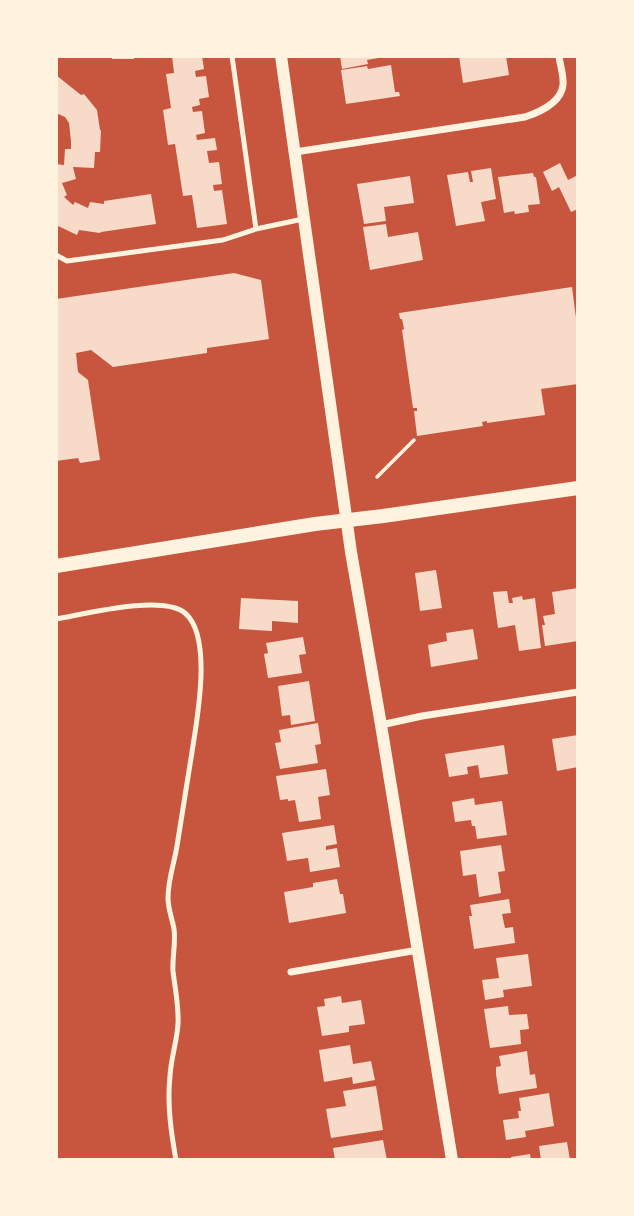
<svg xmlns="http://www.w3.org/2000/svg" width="634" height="1216" viewBox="0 0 634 1216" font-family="'IBM Plex Sans',sans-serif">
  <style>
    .building { fill: #f7dbc8 }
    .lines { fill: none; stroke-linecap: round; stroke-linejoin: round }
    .path { stroke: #fff3e0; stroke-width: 3.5 }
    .service { stroke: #fff3e0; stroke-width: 5 }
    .minor { stroke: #fff3e0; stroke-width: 7 }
    .tertiary { stroke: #fff3e0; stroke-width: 12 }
    .secondary { stroke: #fff3e0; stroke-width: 14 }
  </style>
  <rect width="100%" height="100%" fill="#c8553d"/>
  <path class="building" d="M113,56H135L134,59H112Z
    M172,56H202L204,69L195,71L196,77L206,76L209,97L199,99L200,105L192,107L193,112L202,111L205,133L196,135L197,140L215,138L217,150L207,151L209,163L219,162L222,184L213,185L214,191L222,190L227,224L197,228L192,195L183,196L175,144L168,145L163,110L171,108L166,74L174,73Z
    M340,56H384V57L367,60L368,64L342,69Z
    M459,56H506L509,75L463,83Z
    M391,65L395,92H399L400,96L346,104L341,70L367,66L368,69Z
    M56,75L81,95L84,94L97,110L100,130H101L100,152H95L94,168L73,167L76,179L62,183L67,195L64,197L73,205L75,202L88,208L90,202L104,204V201L151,194L156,224L101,232L100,233L79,230L77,235L56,225V164L64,165L65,149H71V141L69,123L65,117L56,113Z
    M560,163L568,180L578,175V209L571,212L559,187L552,191L543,172Z
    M491,168L496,199L481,202L485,221L456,226L447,175L468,172L470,182H473L471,171Z
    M533,173L534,177H536L540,204L528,205L529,212L515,214L514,211L504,213L498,177Z
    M410,176L414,203L384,207L386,221L364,224L357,184Z
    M386,224L388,237L418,232L423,260L370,270L363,227Z
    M234,273L261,280L269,339L207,348V353L113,367L91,350L76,353L78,372L88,380L100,460L80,463L78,458L56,461V299Z
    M572,287L578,333V384L541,389L545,415L487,423V421L482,422L483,426L417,436L414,411H417V408H413L402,330L404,329L402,319H400L399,313Z
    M436,570L442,608L420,611L415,573Z
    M578,588V641L545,646L542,625H545L543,616L555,614L552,592Z
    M507,591L509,603H513L512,598L522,596L523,600L535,598L541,648L519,651L515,625L498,628L493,592Z
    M241,598L298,601V623L272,621V631L239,629Z
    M473,629L478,659L431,667L428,645L447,641L446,633Z
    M303,637L306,654L299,655L302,673L268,678L264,654L268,653L266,643Z
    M309,681L315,721L291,725L290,715L282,716L278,686Z
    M318,723L321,744L315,745L318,763L280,769L275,743L281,742L279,730Z
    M578,735V767L557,771L552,739Z
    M504,745L508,774L480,778L478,765L467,767L468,774L449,777L445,754Z
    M326,769L330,795L318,797L321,819L299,822L295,800L288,801V799L280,800L276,776Z
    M474,798L475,805L502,801L507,835L477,839L475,826H472L471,820L455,822L452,802Z
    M334,825L337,844L326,846V850L337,848L340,867L310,872L308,858L287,861L282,833Z
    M501,845L505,871L498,872L501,893L479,897L476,874L463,876L460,851Z
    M337,879L340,894H343L346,913L289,923L284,892L313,887V883Z
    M509,899L511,913L502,914L505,928L513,927L515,943L474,949L469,916H472L470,905Z
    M528,954L532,986L503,990L504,997L485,1000L482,980L499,978L496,958Z
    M341,996L342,1003L361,1000L365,1024L349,1026V1032L322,1036L317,1007L325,1006L324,999Z
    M508,1006L509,1015L527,1014L529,1029L520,1030L521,1044L490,1048L484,1009Z
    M350,1045L353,1064L371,1061L375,1080L353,1084L352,1077L324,1082L319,1050Z
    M527,1051L530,1075L535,1074L537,1088L499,1094L496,1074V1067L501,1066L499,1056Z
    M376,1086L383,1130L331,1138L326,1109L346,1106L343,1091Z
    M549,1093L554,1126L525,1131L526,1137L506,1140L503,1120L519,1118L518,1111H521L519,1098Z
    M383,1140L387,1160H335L333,1148Z
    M567,1142L570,1160H541L539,1146Z
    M530,1154L531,1160H511V1157Z"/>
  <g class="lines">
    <path class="path" d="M377,477L414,440"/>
    <path class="service" d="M232,56L256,229L303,219
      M56,255L67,261L223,240L256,229
      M56,619C85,614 162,594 185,613C213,637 197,719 192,752C187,783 182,815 177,846C174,864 168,880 168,898C168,909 172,918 174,929C176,943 172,957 173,971C175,989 179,1006 178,1024C177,1041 171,1058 170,1076C167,1104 171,1132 176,1160"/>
    <path class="minor" d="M295,152L525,117C540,112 561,103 563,85C564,76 560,65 559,56
      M381,725L422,716L578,692
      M291,972L418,950"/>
    <path class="tertiary" d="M281,56L351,552L381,725L452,1160"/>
    <path class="secondary" d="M56,566L315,524L383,516L578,488"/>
  </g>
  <rect width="634" height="1216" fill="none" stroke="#fff3e0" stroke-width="116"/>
</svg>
